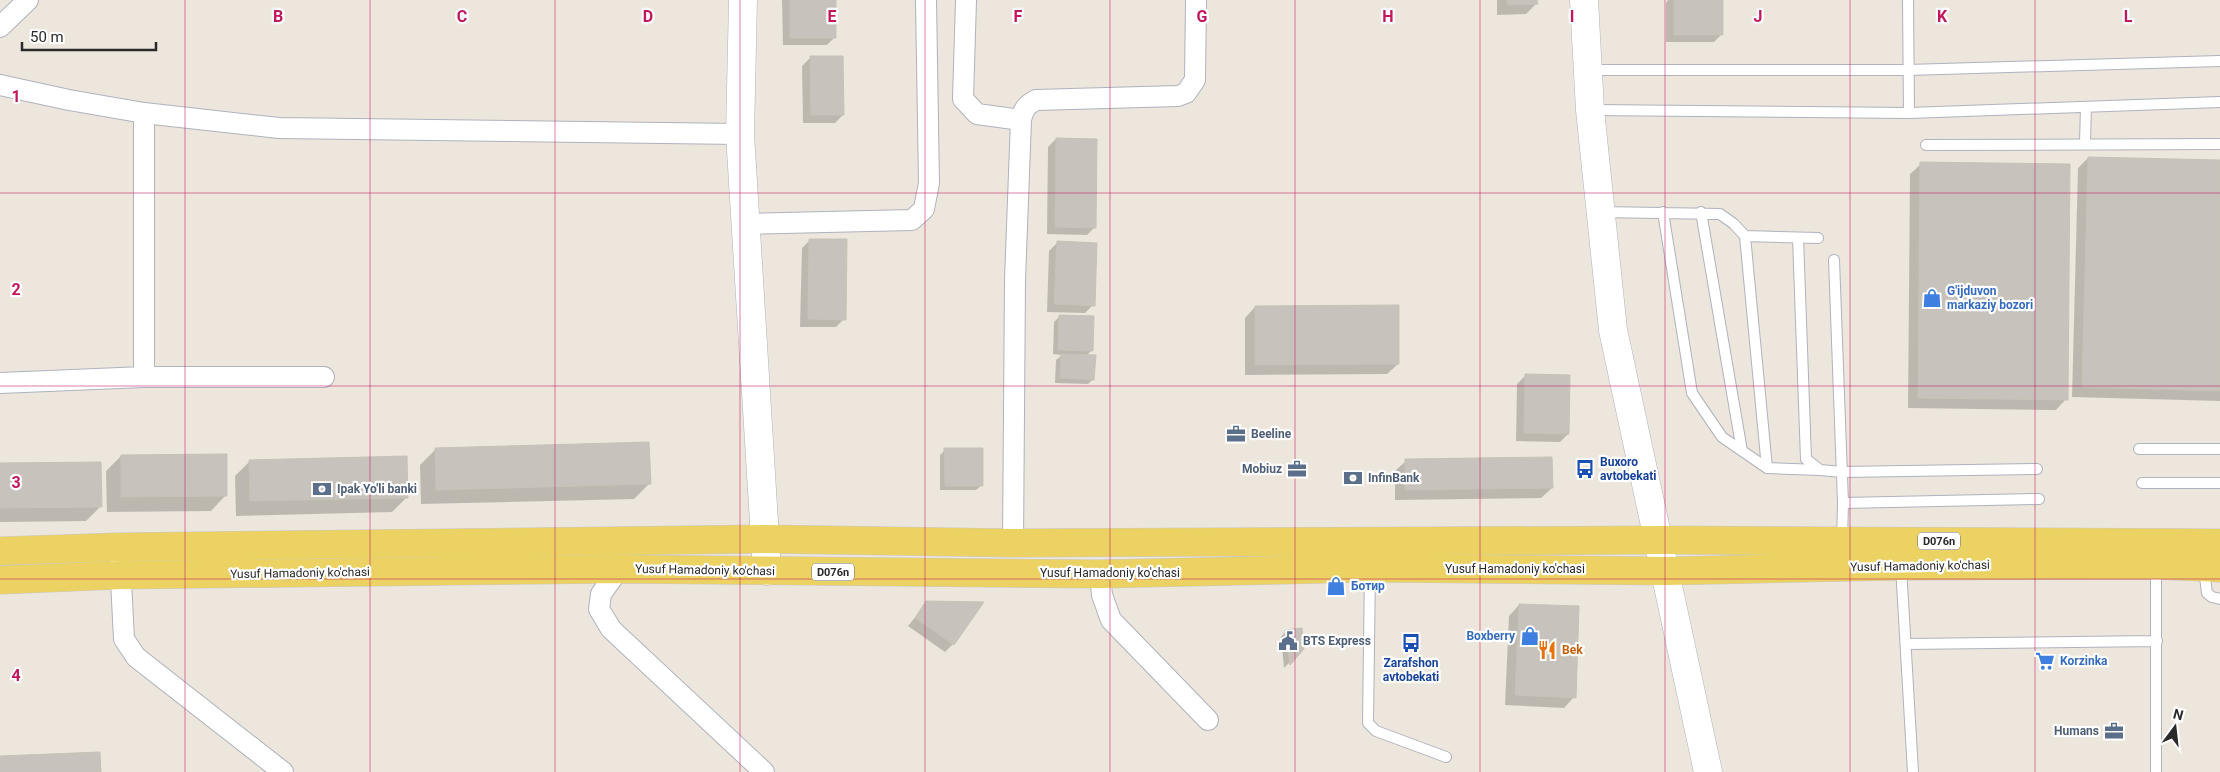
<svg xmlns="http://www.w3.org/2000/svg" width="2220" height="772" viewBox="0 0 2220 772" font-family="Roboto,sans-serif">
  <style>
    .shadow { fill: #0003 }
    .building { fill: #c7c3bc; stroke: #c7c2b6 }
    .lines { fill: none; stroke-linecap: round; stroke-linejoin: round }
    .lane-casing { stroke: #b0b2bd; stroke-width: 12 }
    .street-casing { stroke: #b0b2bd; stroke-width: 22 }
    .secondary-casing { stroke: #b0b2bd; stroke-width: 29 }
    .primary-casing { stroke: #c8c8c8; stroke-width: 29 }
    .lane { stroke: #fff; stroke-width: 10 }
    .street { stroke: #fff; stroke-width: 20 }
    .secondary { stroke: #fff; stroke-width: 28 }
    .primary { stroke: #ecd262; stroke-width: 28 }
    .grid { fill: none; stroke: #c2185b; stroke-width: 1; stroke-opacity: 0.55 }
    .labels { text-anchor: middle; stroke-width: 4.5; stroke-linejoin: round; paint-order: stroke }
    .shield { fill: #fff; stroke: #6a6a6a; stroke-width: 1 }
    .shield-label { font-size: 11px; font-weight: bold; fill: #2a2a2a }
    .shop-label { font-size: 12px; font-weight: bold; fill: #366cbe; stroke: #fff; text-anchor: start }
    .service-label { font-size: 12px; font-weight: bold; fill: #4e5e75; stroke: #fff; text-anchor: start }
    .transit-label { font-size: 12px; font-weight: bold; fill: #164399; stroke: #fff; text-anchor: start }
    .street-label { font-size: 12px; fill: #2a2a2a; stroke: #fff }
    .food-label { font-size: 12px; font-weight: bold; fill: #c56008; stroke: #fff; text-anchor: start }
    .grid-label { font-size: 16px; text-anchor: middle; font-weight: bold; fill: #c2185b; stroke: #fff; stroke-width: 4.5; stroke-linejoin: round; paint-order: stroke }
  </style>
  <rect width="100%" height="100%" fill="#ece6dd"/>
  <path class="shadow" d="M782,0H834L835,37L827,45H783Z
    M1497,0H1536V4L1526,14L1497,15Z
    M1668,0H1722V34L1714,42H1666V3Z
    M810,58L843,115L835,123H803L802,66Z
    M1056,139L1095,227L1087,235L1047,234L1048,147Z
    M2088,158L2220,161V401L2072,397L2078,168Z
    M1921,164L2066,399L2056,410L1908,408L1910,174Z
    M810,240L844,319L836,327H800L802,248Z
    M1057,243L1093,305L1085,313L1047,312L1049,251Z
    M1255,307L1398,364L1387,374L1245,375V318Z
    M1060,316L1092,350L1086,356L1093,379L1088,384L1055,383L1056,360L1062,355L1053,354L1054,322Z
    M1525,376L1568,434L1560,442L1516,441L1517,384Z
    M436,449L649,484L634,499L421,504L420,465Z
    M945,450L982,485L976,490H940V455Z
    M121,456L226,495L211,511L107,512L106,471Z
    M250,461L407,497L392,512L236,516L235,476Z
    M1406,461L1552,488L1541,498L1395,500V471Z
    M0,465L101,506L86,521L0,522Z
    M927,603L953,644L945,652L908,626Z
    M1519,605L1574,697L1564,708L1505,705L1509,616Z
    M1286,631L1303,649L1284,668L1281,637Z"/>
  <path class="building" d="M790,0H836V38H790Z
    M1507,0H1537L1538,4L1508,5Z
    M1674,0H1723V35H1674Z
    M810,56H843L844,115H811Z
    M1056,138L1097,139L1096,228L1055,227Z
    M2088,157L2220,160V391L2082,387Z
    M1920,162L2070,164L2068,400L1918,398Z
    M809,239H847L846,320L808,319Z
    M1057,241L1097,243L1095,306L1054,304Z
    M1399,305V364L1255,365V306Z
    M1059,315L1094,316L1093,351L1058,350Z
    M1061,354L1096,355L1094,380L1060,378Z
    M1525,374L1570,375L1569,434L1524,433Z
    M649,442L651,484L436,490L435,448Z
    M944,448H983V486H945Z
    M227,454V496L121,497V455Z
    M407,456L408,498L250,501L249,460Z
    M1552,457L1553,488L1405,490V459Z
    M101,462L102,507L0,508V463Z
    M926,601L984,602L954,645L915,618Z
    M1519,604L1579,606L1576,698L1515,695Z
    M1302,628L1304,649L1290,665L1285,630Z
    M100,752L101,772H0V756Z"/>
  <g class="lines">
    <g class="lane-casing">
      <path id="lane" d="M1908,0L1909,113
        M1589,70H1908L2220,61
        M1591,110L1909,113L2220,102
        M2085,143L2086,107
        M1926,145L2220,144
        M1601,212L1720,214L1734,224L1745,236L1818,238
        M1663,212L1692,393L1722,437L1767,468L1820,470
        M1701,212L1742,451
        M1745,236L1767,468
        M1798,238L1806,459L1820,470L1842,472L2037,469
        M1834,260L1843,503L1842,540
        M2139,449H2220
        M2142,483H2220
        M1843,503L2039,499
        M2156,566V772
        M1901,567L1913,772
        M1370,569L1368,723L1376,731L1446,757
        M2204,569L2207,593L2212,597L2220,599
        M1906,644L2157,641"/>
    </g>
    <g class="street-casing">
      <path id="street" d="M966,0L963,99L977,114L1021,120
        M0,27L28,0
        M0,85L69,100L144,113L279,128L740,134
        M745,224L912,220L924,209L929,183L926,0
        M144,377V113
        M0,383L144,377H324
        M1013,543L1015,280L1021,120C1023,110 1026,105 1036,100L1178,96L1186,93L1195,80L1196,0
        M120,561L124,639L136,657L283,772
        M619,569L601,594L599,609L611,629L764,772
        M1100,574L1102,595L1111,620L1208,720"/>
    </g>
    <g class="secondary-casing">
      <path id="secondary" d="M743,0L740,134L767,571
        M1584,0L1590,110L1613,330L1708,772"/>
    </g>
    <g class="primary-casing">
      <path id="primary" d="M0,551L119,547L765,539L1013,543L1659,540L2220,543
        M0,580L121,575L619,569L1100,574L1370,568L1666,571L1901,566L2156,565L2220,568"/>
    </g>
    <use href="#lane" class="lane"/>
    <use href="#street" class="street"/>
    <use href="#secondary" class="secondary"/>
    <use href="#primary" class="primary"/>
  </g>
  <path class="grid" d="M185,0V772M370,0V772M555,0V772M740,0V772M925,0V772M1110,0V772M1295,0V772M1480,0V772M1665,0V772M1850,0V772M2035,0V772M0,193H2220M0,386H2220M0,579H2220"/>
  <defs>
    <g id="shop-bare" transform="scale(1.5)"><path d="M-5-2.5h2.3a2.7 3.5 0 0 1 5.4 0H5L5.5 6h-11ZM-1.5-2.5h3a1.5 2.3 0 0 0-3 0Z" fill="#3f7fe0" stroke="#fff" stroke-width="2.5" paint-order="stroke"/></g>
    <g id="office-bare" transform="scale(1.5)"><path d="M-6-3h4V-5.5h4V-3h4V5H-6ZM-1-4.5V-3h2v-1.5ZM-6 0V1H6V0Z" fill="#5c6f8a" stroke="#fff" stroke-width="2.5" paint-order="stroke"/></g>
    <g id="bus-bare" transform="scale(1.5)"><path d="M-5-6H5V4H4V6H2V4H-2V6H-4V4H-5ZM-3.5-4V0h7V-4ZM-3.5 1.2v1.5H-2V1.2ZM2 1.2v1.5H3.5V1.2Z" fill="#1a4fb4" stroke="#fff" stroke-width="2.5" paint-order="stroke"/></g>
    <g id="bank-bare" transform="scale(1.5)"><path d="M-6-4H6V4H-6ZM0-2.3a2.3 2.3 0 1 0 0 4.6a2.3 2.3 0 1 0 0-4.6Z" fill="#5c6f8a" stroke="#fff" stroke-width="2.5" paint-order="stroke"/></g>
    <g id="civic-bare" transform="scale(1.5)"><path d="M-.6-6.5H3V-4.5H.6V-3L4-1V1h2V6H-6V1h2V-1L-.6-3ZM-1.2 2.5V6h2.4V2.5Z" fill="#5c6f8a" stroke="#fff" stroke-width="2.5" paint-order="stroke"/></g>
    <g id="restaurant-bare" transform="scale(1.5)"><path d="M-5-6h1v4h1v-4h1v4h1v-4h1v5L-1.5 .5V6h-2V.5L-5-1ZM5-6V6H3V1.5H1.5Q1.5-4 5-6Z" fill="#e8710a" stroke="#fff" stroke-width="2.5" paint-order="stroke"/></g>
    <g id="supermarket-bare" transform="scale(1.5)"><path d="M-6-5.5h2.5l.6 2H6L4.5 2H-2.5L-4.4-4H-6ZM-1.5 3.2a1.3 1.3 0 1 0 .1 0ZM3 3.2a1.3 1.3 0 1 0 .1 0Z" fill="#3f7fe0" stroke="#fff" stroke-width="2.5" paint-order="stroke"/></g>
  </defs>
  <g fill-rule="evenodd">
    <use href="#shop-bare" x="1932" y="298"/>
    <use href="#office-bare" x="1236" y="434"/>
    <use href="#office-bare" x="1297" y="469"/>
    <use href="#bus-bare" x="1585" y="469"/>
    <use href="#bank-bare" x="1353" y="478"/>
    <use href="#bank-bare" x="322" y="489"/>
    <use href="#shop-bare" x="1336" y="586"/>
    <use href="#shop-bare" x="1530" y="636"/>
    <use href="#civic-bare" x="1288" y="641"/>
    <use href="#bus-bare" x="1411" y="643"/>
    <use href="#restaurant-bare" x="1547" y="650"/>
    <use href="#supermarket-bare" x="2045" y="661"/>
    <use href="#office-bare" x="2114" y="731"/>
  </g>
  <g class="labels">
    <g class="shield">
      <rect x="1918" y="532.5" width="42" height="17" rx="4"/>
      <rect x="812" y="563.5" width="42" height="17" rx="4"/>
    </g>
    <g class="shield-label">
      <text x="1939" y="545">D076n</text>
      <text x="833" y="576">D076n</text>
    </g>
    <g class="shop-label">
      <text x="1947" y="295">G'ijduvon<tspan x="1947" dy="14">markaziy bozori</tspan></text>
      <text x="1351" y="590">Ботир</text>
      <text x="1515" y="640" text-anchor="end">Boxberry</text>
      <text x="2060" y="665">Korzinka</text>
    </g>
    <g class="service-label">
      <text x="1251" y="438">Beeline</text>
      <text x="1282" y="473" text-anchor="end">Mobiuz</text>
      <text x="1368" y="482">InfinBank</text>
      <text x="337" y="493">Ipak Yo'li banki</text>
      <text x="1303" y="645">BTS Express</text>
      <text x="2099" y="735" text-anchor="end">Humans</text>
    </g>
    <g class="transit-label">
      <text x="1600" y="466">Buxoro<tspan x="1600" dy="14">avtobekati</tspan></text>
      <text x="1411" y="667" text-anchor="middle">Zarafshon<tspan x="1411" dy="14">avtobekati</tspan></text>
    </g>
    <g class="street-label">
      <text transform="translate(1920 566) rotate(-1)" y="4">Yusuf Hamadoniy ko'chasi</text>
      <text x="1515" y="573">Yusuf Hamadoniy ko'chasi</text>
      <text transform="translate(705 570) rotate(1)" y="4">Yusuf Hamadoniy ko'chasi</text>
      <text transform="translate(300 573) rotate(-1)" y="4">Yusuf Hamadoniy ko'chasi</text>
      <text x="1110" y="577">Yusuf Hamadoniy ko'chasi</text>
    </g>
    <g class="food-label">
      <text x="1562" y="654">Bek</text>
    </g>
  </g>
  <g class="grid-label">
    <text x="278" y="22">B</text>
    <text x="462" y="22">C</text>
    <text x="648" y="22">D</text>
    <text x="832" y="22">E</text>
    <text x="1018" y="22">F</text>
    <text x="1202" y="22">G</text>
    <text x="1388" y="22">H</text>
    <text x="1572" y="22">I</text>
    <text x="1758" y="22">J</text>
    <text x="1942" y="22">K</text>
    <text x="2128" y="22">L</text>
    <text x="16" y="102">1</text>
    <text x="16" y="295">2</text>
    <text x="16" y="488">3</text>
    <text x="16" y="681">4</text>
  </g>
  <g transform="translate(2175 727) rotate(15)" stroke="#ffffff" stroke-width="4" paint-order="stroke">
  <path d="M0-4L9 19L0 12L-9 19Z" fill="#2a2a2a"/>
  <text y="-8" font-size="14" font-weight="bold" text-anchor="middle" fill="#2a2a2a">N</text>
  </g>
  <path d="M22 42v8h134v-8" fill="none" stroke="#2a2a2a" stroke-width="2.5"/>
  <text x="30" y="42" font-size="15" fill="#2a2a2a" stroke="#ffffff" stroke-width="4" paint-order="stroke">50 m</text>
</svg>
